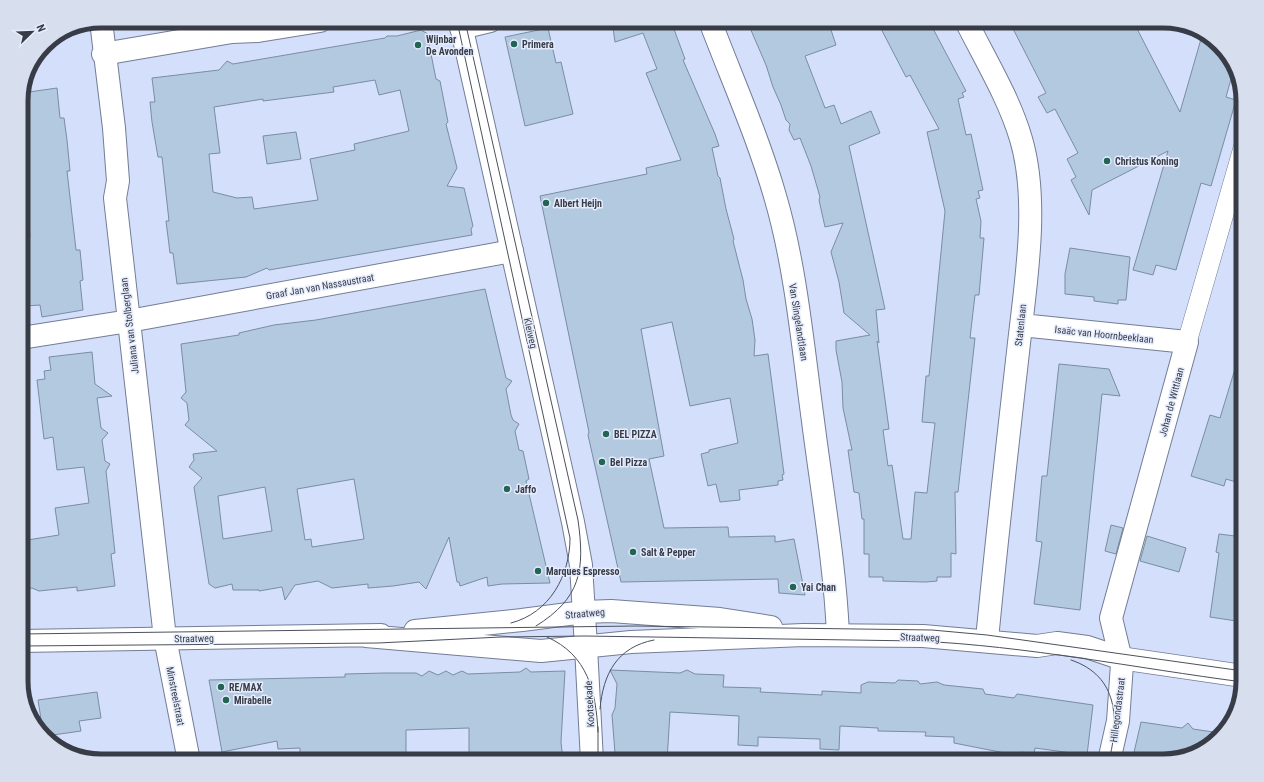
<svg xmlns="http://www.w3.org/2000/svg" width="1264" height="782" viewBox="0 0 1264 782" font-family="'Roboto Condensed',sans-serif">
  <style>
    .building { fill: #b3c9e0; stroke: #798da3; fill-rule: evenodd }
    .lines { fill: none; stroke-linecap: round; stroke-linejoin: round }
    .pedestrian-casing { stroke: #737d96; stroke-width: 20 }
    .minor-casing { stroke: #737d96; stroke-width: 24 }
    .tertiary-casing { stroke: #737d96; stroke-width: 24 }
    .pedestrian { stroke: #fff; stroke-width: 19 }
    .minor { stroke: #fff; stroke-width: 22 }
    .tertiary { stroke: #fff; stroke-width: 22 }
    .tram { stroke: #4c515e; stroke-width: 1 }
    .poi-dot { fill: #236555; stroke: #e5ecfd; stroke-width: 1.5 }
    .labels { text-anchor: middle; stroke-width: 3; stroke-linejoin: round; paint-order: stroke }
    .poi-label { font-size: 10px; font-weight: bold; fill: #383c47; stroke: #e5ecfd; text-anchor: start }
    .street-label { font-size: 10px; fill: #383c47; stroke: #e5ecfd }
    .rim { fill: none; stroke: #383c47; stroke-width: 5 }
  </style>
  <rect width="100%" height="100%" fill="#d4dffb"/>
  <path class="building" d="M612,21H671L685,59L683,60L715,134L719,146L712,148L718,176L720,178L726,209L734,239L733,241L743,280L746,299L752,319L755,340L754,356L768,354L784,474L782,475L783,480L778,481V485L739,490L740,500L720,502L716,484L708,486L701,454L709,452V450L738,443L730,398L690,406L672,322L641,329L664,456L649,459L664,528L728,527L729,537L775,536V542L794,539L805,595L779,593L778,579L621,582L588,435L589,432L540,196L647,174L646,168L681,160L646,73L657,69L643,33L615,42Z
    M747,21H828L836,45L805,56L825,108L834,105L841,124L871,111L880,133L849,146L885,309L876,310L879,343L877,341L889,429L883,430L888,466L892,465L903,539H911L915,492L927,493L935,423L922,422L926,376H929L945,211L927,132L939,129L910,75L906,77L877,21H929L966,91L962,93L964,97L958,99L966,135L971,134L983,190L978,191L980,198L976,199L981,221L980,238H984L979,295H975L970,338H975L958,492H955L956,554L951,553V577H937V581L926,582L883,581V577H869V554H864V519H862L859,493L854,492L848,450H852L843,408L842,382L836,350V341L870,335L844,313L839,282L831,252L843,223L825,227L819,200L820,197L811,166L800,138L794,140L789,130L790,124L786,120L781,105L773,87L766,65Z
    M1009,21H1133L1180,112L1203,32L1232,61L1234,68L1226,97L1236,100L1211,186L1201,183L1176,270L1156,265L1153,275L1133,270L1168,151L1092,190L1089,215L1071,180L1076,177L1067,159L1078,153L1055,109L1047,113L1038,97L1046,93Z
    M548,28L556,63L561,62L573,114L525,126L505,37Z
    M421,30L428,34L430,42L429,44L436,79L440,81L448,122L446,124L457,168L447,186L464,188L473,226L471,229L472,235L269,270L267,268L246,277L177,284L173,253H170L166,221H169L162,157H158L152,122L150,102H155L152,78L219,70L227,61L233,64L385,38L387,36H397ZM375,80L379,95L400,90L409,131L354,144L355,150L310,159L318,200L254,209L252,197L237,198L213,192L209,154L220,153L214,107L263,99V101L334,92L333,87Z
    M57,88L60,118H64L67,140L70,171H67L76,250H80L83,280L80,281L83,310L42,317L40,305L26,306L23,288L21,238L30,237L27,194L21,195V96L22,93Z
    M296,132L301,159L267,164L263,136Z
    M1070,248L1130,257L1126,300H1118V304L1094,301V297L1065,294V274Z
    M485,289L506,378L512,381L506,389L511,415L513,420L519,424L515,431L519,450L523,451L529,479L526,481L550,583L502,584L488,586L487,577L460,586L459,582H457L449,537L426,589L419,582L393,586L368,588V584L332,588L318,581L295,585L285,600L282,587L259,591V590H233L232,584L215,588L209,584L194,487L202,478L189,467L194,460L193,454L217,451L185,425L189,420L187,403L181,398L186,392L181,344L239,335V333L274,325L316,320ZM354,479L364,539L312,547L311,539L305,540L297,489ZM265,487L272,531L223,539L218,496Z
    M92,352L95,384L112,396L97,398L101,428L108,433L102,440L105,461L110,464L106,471L115,553L111,554L115,586L77,591V587L39,591L32,588L21,590V541L59,535L55,508L89,503L84,467L57,470L53,437L44,439L37,380L45,379L44,371L51,370L49,357Z
    M1238,359L1243,360V484L1226,479L1224,486L1191,476L1210,415L1220,418Z
    M1059,364L1109,369L1120,396L1102,394L1080,610L1034,604L1042,542L1036,541L1042,476H1047Z
    M1111,525L1123,528L1116,554L1105,551Z
    M1219,534L1243,537V622L1210,617L1219,553L1216,552Z
    M1147,536L1186,548L1179,572L1140,561Z
    M526,668L531,672L565,671L561,742L563,761H469V728L406,730V761H300V748L278,749L277,741L222,752L209,680L345,677V674L385,673H416L422,676L429,671L438,675L446,671L453,675L462,671L468,674L520,672Z
    M610,670L680,673L687,670L695,674L724,675L723,687L761,688L760,692L822,695V691L861,693V685L868,682L895,683L898,680L918,681L920,684L937,682L944,685L983,689L985,694L1014,698L1017,694L1093,705L1087,755L1035,748L1034,754L1021,752L1020,756L954,743V737L925,736L926,732L878,731V728L840,726L839,750L820,749V739L758,737V746L738,745L739,716L670,712L667,761H618L617,753H615L612,715L615,708L617,684Z
    M97,692L101,718L79,721L81,731L46,736L43,732L38,700Z
    M1141,722L1182,728L1188,723L1193,729L1220,733L1203,750L1164,761H1132Z"/>
  <g class="lines">
    <g class="pedestrian-casing">
      <path id="pedestrian" d="M1187,342L1243,148"/>
    </g>
    <g class="minor-casing">
      <path id="minor" d="M101,21L114,128L118,181L115,198L165,638L189,761
        M710,21C732,79 758,137 775,196C796,267 803,348 813,421C822,492 835,564 838,635
        M966,21C985,59 1009,98 1021,139C1040,203 1025,286 1018,352C1007,448 996,544 987,640
        M461,28L490,21
        M103,54L232,32L258,31L320,21
        M1021,325L1187,342L1111,618L1122,664L1118,721L1109,761
        M21,338L129,321L512,251
        M586,647L592,761"/>
    </g>
    <g class="tertiary-casing">
      <path id="tertiary" d="M460,21L573,522L581,565L586,647
        M415,631L522,620L584,612L611,611L720,619L771,627
        M366,636L541,651L631,642L803,635L923,636L1037,646L1057,643L1087,647L1120,658L1243,676
        M21,641L381,635"/>
    </g>
    <use href="#pedestrian" class="pedestrian"/>
    <use href="#minor" class="minor"/>
    <use href="#tertiary" class="tertiary"/>
    <path class="tram" d="M457,21L570,538C570,575 550,613 511,623
      M465,21L578,520C585,570 581,598 536,626
      M21,634L635,626L932,630L987,635L1243,671
      M547,637C588,655 596,692 598,732
      M21,646L378,643L501,637L585,636L918,641C1027,646 1135,668 1243,682
      M1071,660C1119,676 1119,720 1109,761
      M600,709C603,674 617,647 654,640
      M598,761V727"/>
  </g>
  <g class="poi-dot">
    <circle cx="514" cy="44" r="4"/>
    <circle cx="418" cy="45" r="4"/>
    <circle cx="1107" cy="161" r="4"/>
    <circle cx="546" cy="203" r="4"/>
    <circle cx="606" cy="434" r="4"/>
    <circle cx="602" cy="462" r="4"/>
    <circle cx="507" cy="489" r="4"/>
    <circle cx="633" cy="552" r="4"/>
    <circle cx="538" cy="571" r="4"/>
    <circle cx="793" cy="587" r="4"/>
    <circle cx="221" cy="687" r="4"/>
    <circle cx="226" cy="700" r="4"/>
  </g>
  <g class="labels">
    <g class="poi-label">
      <text x="426" y="43">Wijnbar<tspan x="426" dy="12">De Avonden</tspan></text>
      <text x="522" y="48">Primera</text>
      <text x="1115" y="165">Christus Koning</text>
      <text x="554" y="207">Albert Heijn</text>
      <text x="614" y="438">BEL PIZZA</text>
      <text x="610" y="466">Bel Pizza</text>
      <text x="515" y="493">Jaffo</text>
      <text x="641" y="556">Salt &amp; Pepper</text>
      <text x="546" y="575">Marques Espresso</text>
      <text x="801" y="591">Yai Chan</text>
      <text x="229" y="691">RE/MAX</text>
      <text x="234" y="704">Mirabelle</text>
    </g>
    <g class="street-label">
      <text transform="translate(320 286) rotate(-10)" y="4">Graaf Jan van Nassaustraat</text>
      <text transform="translate(799 322) rotate(81)" y="4">Van Slingelandtlaan</text>
      <text transform="translate(1020 325) rotate(-84)" y="4">Statenlaan</text>
      <text transform="translate(129 326) rotate(-97)" y="4">Juliana van Stolberglaan</text>
      <text transform="translate(531 333) rotate(77)" y="4">Kleiweg</text>
      <text transform="translate(1104 334) rotate(6)" y="4">Isaäc van Hoornbeeklaan</text>
      <text transform="translate(1171 402) rotate(-75)" y="4">Johan de Wittlaan</text>
      <text transform="translate(585 613) rotate(-5)" y="4">Straatweg</text>
      <text transform="translate(920 637) rotate(2)" y="4">Straatweg</text>
      <text transform="translate(194 638) rotate(-1)" y="4">Straatweg</text>
      <text transform="translate(176 696) rotate(79)" y="4">Minstreelstraat</text>
      <text transform="translate(589 704) rotate(-93)" y="4">Kootsekade</text>
      <text transform="translate(1117 710) rotate(-83)" y="4">Hillegondastraat</text>
    </g>
  </g>
  <path d="M0 0H1264V782H0ZM101 28H1163A73 73 0 0 1 1236 101V681A73 73 0 0 1 1163 754H101A73 73 0 0 1 28 681V101A73 73 0 0 1 101 28Z" fill="#d7deee" fill-rule="evenodd"/>
  <path class="rim" d="M101 28H1163A73 73 0 0 1 1236 101V681A73 73 0 0 1 1163 754H101A73 73 0 0 1 28 681V101A73 73 0 0 1 101 28Z"/>
  <g transform="translate(32 32) rotate(67)" stroke="#e5ecfd" stroke-width="3" paint-order="stroke">
  <path d="M0-3L7 15L0 10L-7 15Z" fill="#383c47"/>
  <text y="-6" font-size="11" font-weight="bold" text-anchor="middle" fill="#383c47">N</text>
  </g>
</svg>
